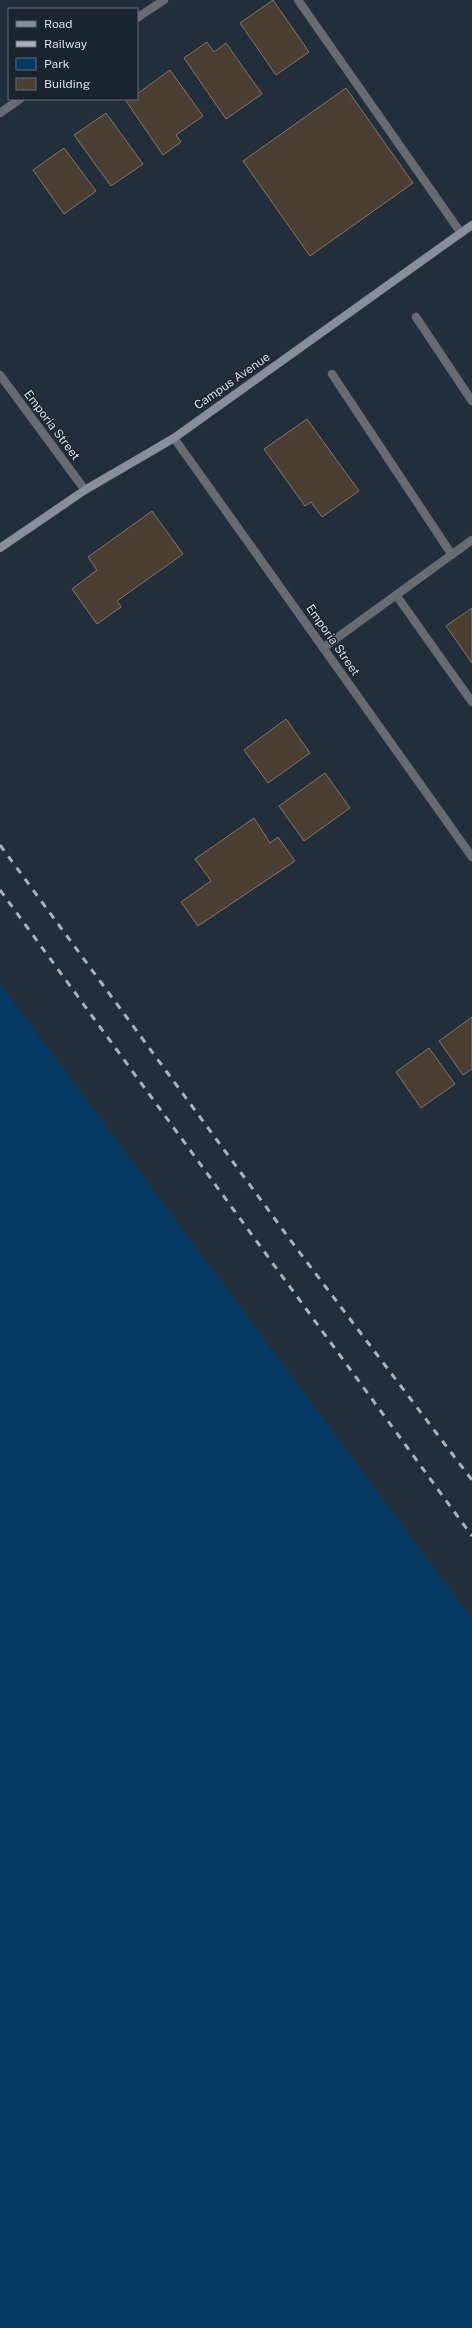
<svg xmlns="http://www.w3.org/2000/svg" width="472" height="2328" viewBox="0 0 472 2328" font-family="'Public Sans',sans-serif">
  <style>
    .green { fill: #043a63 }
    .building { fill: #4b3f33; stroke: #85766a }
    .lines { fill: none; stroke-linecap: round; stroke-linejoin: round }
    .lane-casing { stroke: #3f4a55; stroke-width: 9 }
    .street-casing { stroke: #3f4a55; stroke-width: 9 }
    .secondary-casing { stroke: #3f4a55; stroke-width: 9 }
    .lane { stroke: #676c72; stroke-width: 8 }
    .street { stroke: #676c72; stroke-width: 8 }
    .secondary { stroke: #87909a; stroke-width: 8 }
    .rail { stroke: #a9b1ba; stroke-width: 3; stroke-dasharray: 7 7; stroke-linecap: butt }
    .labels { text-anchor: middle; stroke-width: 3; stroke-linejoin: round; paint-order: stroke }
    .street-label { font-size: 12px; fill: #d8dfe7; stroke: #19242e }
  </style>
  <rect width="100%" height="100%" fill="#222e39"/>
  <path class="green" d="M0,983L472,1619V2328H0Z"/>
  <path class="building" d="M273,0L309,52L276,75L240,23Z
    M207,42L214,52L226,43L262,94L226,119L184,58Z
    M170,70L203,116L176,135L181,142L163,155L126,101L129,99H137V94Z
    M346,88L413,183L310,256L243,161Z
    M106,113L143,164L111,186L74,135Z
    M64,148L96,191L64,214L33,170Z
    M307,419L359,491L322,517L311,502L305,506L264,449Z
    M152,511L183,554L117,601L121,607L97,624L72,589L97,570L88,557Z
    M472,608V663L446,626Z
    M286,719L310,753L268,783L244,750Z
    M325,773L350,808L304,841L279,806Z
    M254,818L270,843L278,837L295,861L198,926L181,902L211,881L195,859Z
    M472,1017V1069L463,1075L439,1041Z
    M429,1048L455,1084L421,1108L396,1072Z"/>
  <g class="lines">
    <g class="lane-casing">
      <path id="lane" d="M298,0L461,233
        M416,317L472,401
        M332,374L452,555
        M396,595L472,702
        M323,648L472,540"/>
    </g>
    <g class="street-casing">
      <path id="street" d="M137,18L164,0
        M0,113L20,99
        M0,375L85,490
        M174,438L472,857"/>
    </g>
    <g class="secondary-casing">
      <path id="secondary" d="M0,548L85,490L174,438L472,225"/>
    </g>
    <use href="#lane" class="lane"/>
    <use href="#street" class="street"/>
    <use href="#secondary" class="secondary"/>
    <path class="rail" d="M0,845L297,1249L472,1480
      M0,890L472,1536"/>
  </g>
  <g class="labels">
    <g class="street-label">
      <text transform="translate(232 381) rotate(-35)" y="4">Campus Avenue</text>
      <text transform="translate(52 425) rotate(53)" y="4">Emporia Street</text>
      <text transform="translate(333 640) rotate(55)" y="4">Emporia Street</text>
    </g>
  </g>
  <rect x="8" y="8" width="130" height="92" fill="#19242e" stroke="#656f78"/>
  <rect x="16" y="21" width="20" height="6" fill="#87909a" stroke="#656f78"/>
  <text x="44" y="28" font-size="12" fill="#d8dfe7">Road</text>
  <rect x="16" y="41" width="20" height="6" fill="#a9b1ba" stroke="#656f78"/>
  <text x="44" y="48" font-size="12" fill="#d8dfe7">Railway</text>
  <rect x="16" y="58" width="20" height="12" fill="#043a63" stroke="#656f78"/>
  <text x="44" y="68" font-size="12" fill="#d8dfe7">Park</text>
  <rect x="16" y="78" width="20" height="12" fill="#4b3f33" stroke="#656f78"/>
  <text x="44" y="88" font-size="12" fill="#d8dfe7">Building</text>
</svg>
